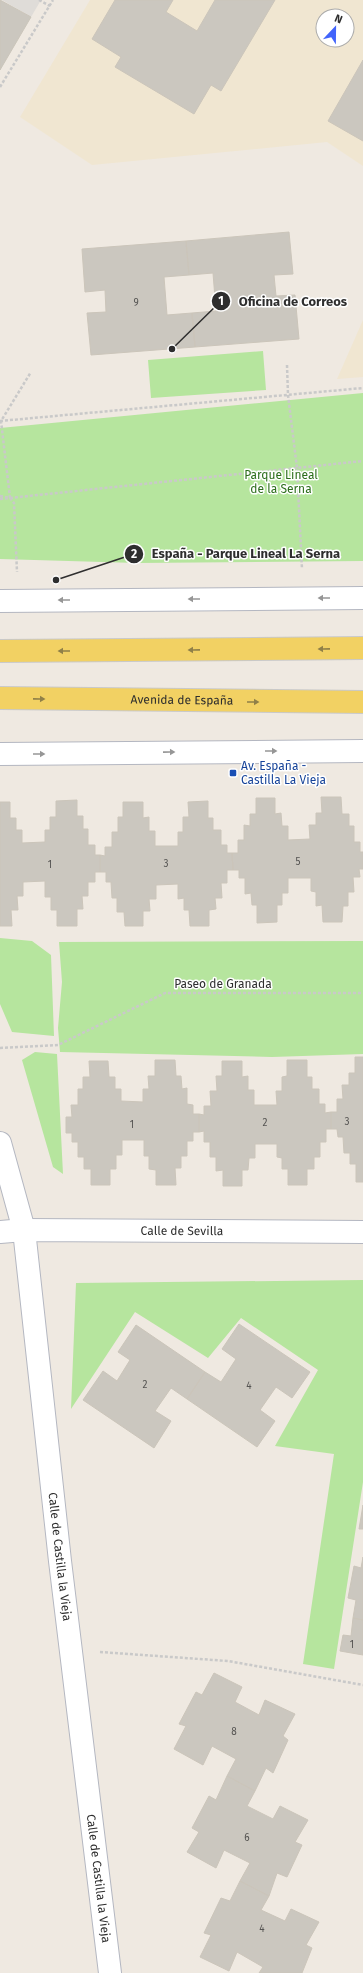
<svg xmlns="http://www.w3.org/2000/svg" width="363" height="1973" viewBox="0 0 363 1973" font-family="'Fira Sans',sans-serif">
  <style>
    .education { fill: #f0e6d1; fill-rule: evenodd }
    .green { fill: #b6e59e }
    .plaza { fill: #dfdcd8 }
    .building { fill: #cbc7bf; stroke: #cbc5ba }
    .lines { fill: none; stroke-linecap: round; stroke-linejoin: round }
    .minor-casing { stroke: #b4b7c1; stroke-width: 24 }
    .secondary-casing { stroke: #b4b7c1; stroke-width: 24 }
    .primary-casing { stroke: #c9c9c9; stroke-width: 24 }
    .path { stroke: #c9c9c9; stroke-width: 2.5; stroke-dasharray: 3 2; stroke-linecap: butt }
    .minor { stroke: #fff; stroke-width: 22 }
    .secondary { stroke: #fff; stroke-width: 22 }
    .primary { stroke: #f2d163; stroke-width: 22 }
    .oneway { fill: #969696 }
    .oneway2 { fill: #908048 }
    .transit-dot { fill: #1a4fb4; stroke: #fff; stroke-width: 1.5 }
    .labels { text-anchor: middle; stroke-width: 3; stroke-linejoin: round; paint-order: stroke }
    .number-label { font-size: 10px; fill: #555452 }
    .park-label { font-size: 12px; fill: #2c6e1b; stroke: #fff }
    .street-label { font-size: 12px; fill: #2e2e2e; stroke: #fff }
    .transit-label { font-size: 12px; fill: #164399; stroke: #fff; text-anchor: start }
    .leader { fill: none; stroke: #2e2e2e; stroke-width: 1.5 }
    .callout-dot { fill: #2e2e2e; stroke: #fff; stroke-width: 1.5 }
    .mark-label { font-size: 12px; text-anchor: middle; font-weight: bold; fill: #fff }
    .callout-label { font-size: 13px; text-anchor: middle; font-weight: bold; fill: #2e2e2e; stroke: #fff; stroke-width: 3; stroke-linejoin: round; paint-order: stroke }
  </style>
  <rect width="100%" height="100%" fill="#efe9e1"/>
  <path class="education" d="M90,0H363V166L327,142L92,165L20,117ZM323,16H347V40H323Z
    M363,320V377L337,379Z"/>
  <path class="green" d="M263,351L266,390L151,398L148,360Z
    M363,393V561L137,563L0,559V428Z
    M0,938L32,941L51,955L54,1036L12,1032L0,1004Z
    M363,941V1054L272,1057L60,1052L58,1028L62,982L59,942Z
    M35,1052L57,1054L63,1174L53,1167L22,1060Z
    M363,1280V1482L334,1669L303,1664L334,1454L275,1446L318,1370L241,1318L208,1358L135,1312L71,1409L76,1283Z"/>
  <path class="plaza" d="M2,0H41L31,17Z"/>
  <path class="building" d="M0,0L31,17L0,70Z
    M115,0H173L166,12L197,31L215,0H275L221,91L211,85L194,114L115,67L121,57L92,39Z
    M363,60V141L328,121Z
    M289,232L293,274L274,275L276,296L295,295L299,339L195,347L192,313L216,311L213,273L189,275L186,241Z
    M186,241L189,275L164,277L167,315L192,313L195,347L91,355L87,313L106,312L105,290L85,292L82,249Z
    M321,797H341L342,814H349V826H354V842H360V852H363V869H359L360,877H353L354,892H348V906H343L342,922H323L322,905L316,906V892L311,891V878H288V893H282V905H277V922L257,923V905H252L251,893L245,894V878H239V870H233L232,853H238V840H244V825L250,826V814H256V798H275V814L281,813L282,826H288V840L310,839L309,825H316V813H322Z
    M77,800V816H83V829H88V845H95V855H100V872H95V882H88V896H82L83,909H77V926H57V910H51V897H45V881L23,882V896H17L18,910H11L12,926H0V802H10V818H16V830H22V843L45,842V830H50V817H56V801Z
    M208,801V818H213V830H221V845H227V853H232L233,870H227V883H221L222,898H215L216,909L209,910V926H190L189,910H184V898L178,899V884L156,885V899H149L150,911H143V926H125L124,912H117V898H112L111,882H106V872H100V855L105,856V847H112V832H118V817H123V802H143V818L149,817V831H155V846H178V832H183V817H189L188,802Z
    M355,1057H363V1182H356V1164H350V1153H344L343,1137H338L337,1129H331V1112H337V1099H343L342,1085H349V1073H355Z
    M155,1060H175L176,1076H181L182,1089L187,1088V1104L193,1105V1114H199V1132H193V1141H187V1156H181V1168H175L176,1185H156V1170L149,1169V1156H144V1140H122V1155H116V1169H110V1185H91V1169H84V1157H78V1142H72V1133H66V1117H72L71,1105H78V1089H83V1077H90L89,1061H108L109,1077H115V1089H121V1101L143,1102V1089H149L148,1076H155Z
    M287,1060H307V1077H312V1089H319V1104H325V1113L331,1112V1129H326V1142H320V1157H314V1169H307V1185H288V1169H282V1158L277,1157V1144H255V1158H249L248,1170H242V1186H223V1170L216,1171V1157H210V1142H204V1131L199,1132V1114L204,1115V1106H211L210,1091H217L216,1076H222V1061H242V1077L248,1076V1090H254V1105H277L276,1091H282V1077L287,1076Z
    M239,1324L310,1372L292,1398L276,1387L260,1410L275,1421L257,1447L187,1399L205,1372L221,1382L236,1359L222,1349Z
    M136,1325L205,1372L187,1399L171,1388L155,1411L171,1421L154,1448L83,1400L103,1371L117,1381L130,1360L118,1352Z
    M363,1505V1529H359Z
    M363,1557V1620L353,1618L356,1600L348,1598L354,1566L361,1568Z
    M353,1618L363,1620V1655L340,1651L343,1635L351,1636Z
    M214,1673L242,1687L235,1702L259,1715L265,1700L295,1714L283,1736L288,1740L273,1773L266,1768L255,1791L227,1776L236,1759L212,1746L203,1765L174,1749L186,1726L179,1724L196,1692L202,1695Z
    M227,1776L255,1791L247,1806L273,1819L280,1806L308,1820L295,1842L302,1845L287,1877L277,1873L269,1896L240,1881L250,1863L224,1850L216,1868L187,1852L199,1832L192,1828L209,1796L216,1800Z
    M240,1881L269,1896L261,1910L285,1921L291,1909L319,1922L306,1945L312,1948L302,1973H259L263,1967L237,1952L229,1971L200,1957L211,1935L204,1933L221,1898L230,1901Z"/>
  <g class="lines">
    <g class="minor-casing">
      <g id="minor">
        <path d="M0,601L363,598"/>
        <path d="M0,754L363,751"/>
        <path id="s1" d="M0,1232L24,1230L363,1232"/>
      </g>
    </g>
    <g class="secondary-casing">
      <g id="secondary">
        <path id="s2" d="M0,1143L24,1230L60,1561L110,1973"/>
      </g>
    </g>
    <g class="primary-casing">
      <g id="primary">
        <path d="M0,651L363,648"/>
        <path id="s3" d="M0,698L363,702"/>
      </g>
    </g>
    <path class="path" d="M39,0L50,6
      M0,87L53,0
      M287,365L288,395L297,468L302,569
      M0,421L363,388
      M0,496L10,498L14,503L17,572
      M10,498L1,421L31,372
      M0,499L363,461
      M0,1048L58,1045L165,993H363
      M100,1652L228,1661L363,1685"/>
    <use href="#minor" class="minor"/>
    <use href="#secondary" class="secondary"/>
    <use href="#primary" class="primary"/>
  </g>
  <defs><path id="oneway-solid" d="M-6-.8H1V-3.2L6.5 0L1 3.2V.8H-6Z"/></defs>
  <g class="oneway">
    <use href="#oneway-solid" transform="translate(324 598) rotate(180)"/>
    <use href="#oneway-solid" transform="translate(194 599) rotate(180)"/>
    <use href="#oneway-solid" transform="translate(64 600) rotate(180)"/>
    <use href="#oneway-solid" transform="translate(271 751)"/>
    <use href="#oneway-solid" transform="translate(169 752) rotate(-1)"/>
    <use href="#oneway-solid" transform="translate(39 754)"/>
  </g>
  <g class="oneway2">
    <use href="#oneway-solid" transform="translate(324 649) rotate(179)"/>
    <use href="#oneway-solid" transform="translate(194 650) rotate(179)"/>
    <use href="#oneway-solid" transform="translate(64 651) rotate(180)"/>
    <use href="#oneway-solid" transform="translate(39 699) rotate(1)"/>
    <use href="#oneway-solid" transform="translate(253 702)"/>
  </g>
  <rect class="transit-dot" x="229" y="769" width="8" height="8" rx="2"/>
  <g class="labels">
    <g class="number-label">
      <text x="136" y="306">9</text>
      <text x="298" y="865">5</text>
      <text x="166" y="867">3</text>
      <text x="50" y="868">1</text>
      <text x="347" y="1125">3</text>
      <text x="265" y="1126">2</text>
      <text x="132" y="1128">1</text>
      <text x="145" y="1388">2</text>
      <text x="249" y="1389">4</text>
      <text x="352" y="1648">1</text>
      <text x="234" y="1735">8</text>
      <text x="247" y="1841">6</text>
      <text x="262" y="1932">4</text>
    </g>
    <g class="park-label">
      <text x="281" y="479">Parque Lineal<tspan x="281" dy="14">de la Serna</tspan></text>
    </g>
    <g class="street-label">
      <text dy="4" stroke="none"><textPath href="#s3" startOffset="182">Avenida de España</textPath></text>
      <text x="223" y="988">Paseo de Granada</text>
      <text dy="4" stroke="none"><textPath href="#s1" startOffset="182">Calle de Sevilla</textPath></text>
      <text dy="4" stroke="none"><textPath href="#s2" startOffset="419">Calle de Castilla la Vieja</textPath></text>
      <text dy="4" stroke="none"><textPath href="#s2" startOffset="743">Calle de Castilla la Vieja</textPath></text>
    </g>
    <g class="transit-label">
      <text x="241" y="770">Av. España -<tspan x="241" dy="14">Castilla La Vieja</tspan></text>
    </g>
  </g>
  <path class="leader" d="M172 349L221 301M56 580L134 554"/>
  <g class="callout-dot">
    <circle cx="172" cy="349" r="4"/>
    <circle cx="56" cy="580" r="4"/>
    <circle cx="221" cy="301" r="10"/>
    <circle cx="134" cy="554" r="10"/>
  </g>
  <g class="mark-label">
    <text x="221" y="305">1</text>
    <text x="134" y="558">2</text>
  </g>
  <g class="callout-label">
    <text x="293" y="306">Oficina de Correos</text>
    <text x="246" y="558">España - Parque Lineal La Serna</text>
  </g>
  <g transform="translate(335 28) rotate(22)"><circle r="19" fill="#ffffff" stroke="#ababab"/>
  <path d="M0-3L7 15L0 10L-7 15Z" fill="#4264fb"/>
  <text y="-6" font-size="11" font-weight="bold" text-anchor="middle" fill="#2e2e2e">N</text>
  </g>
</svg>
